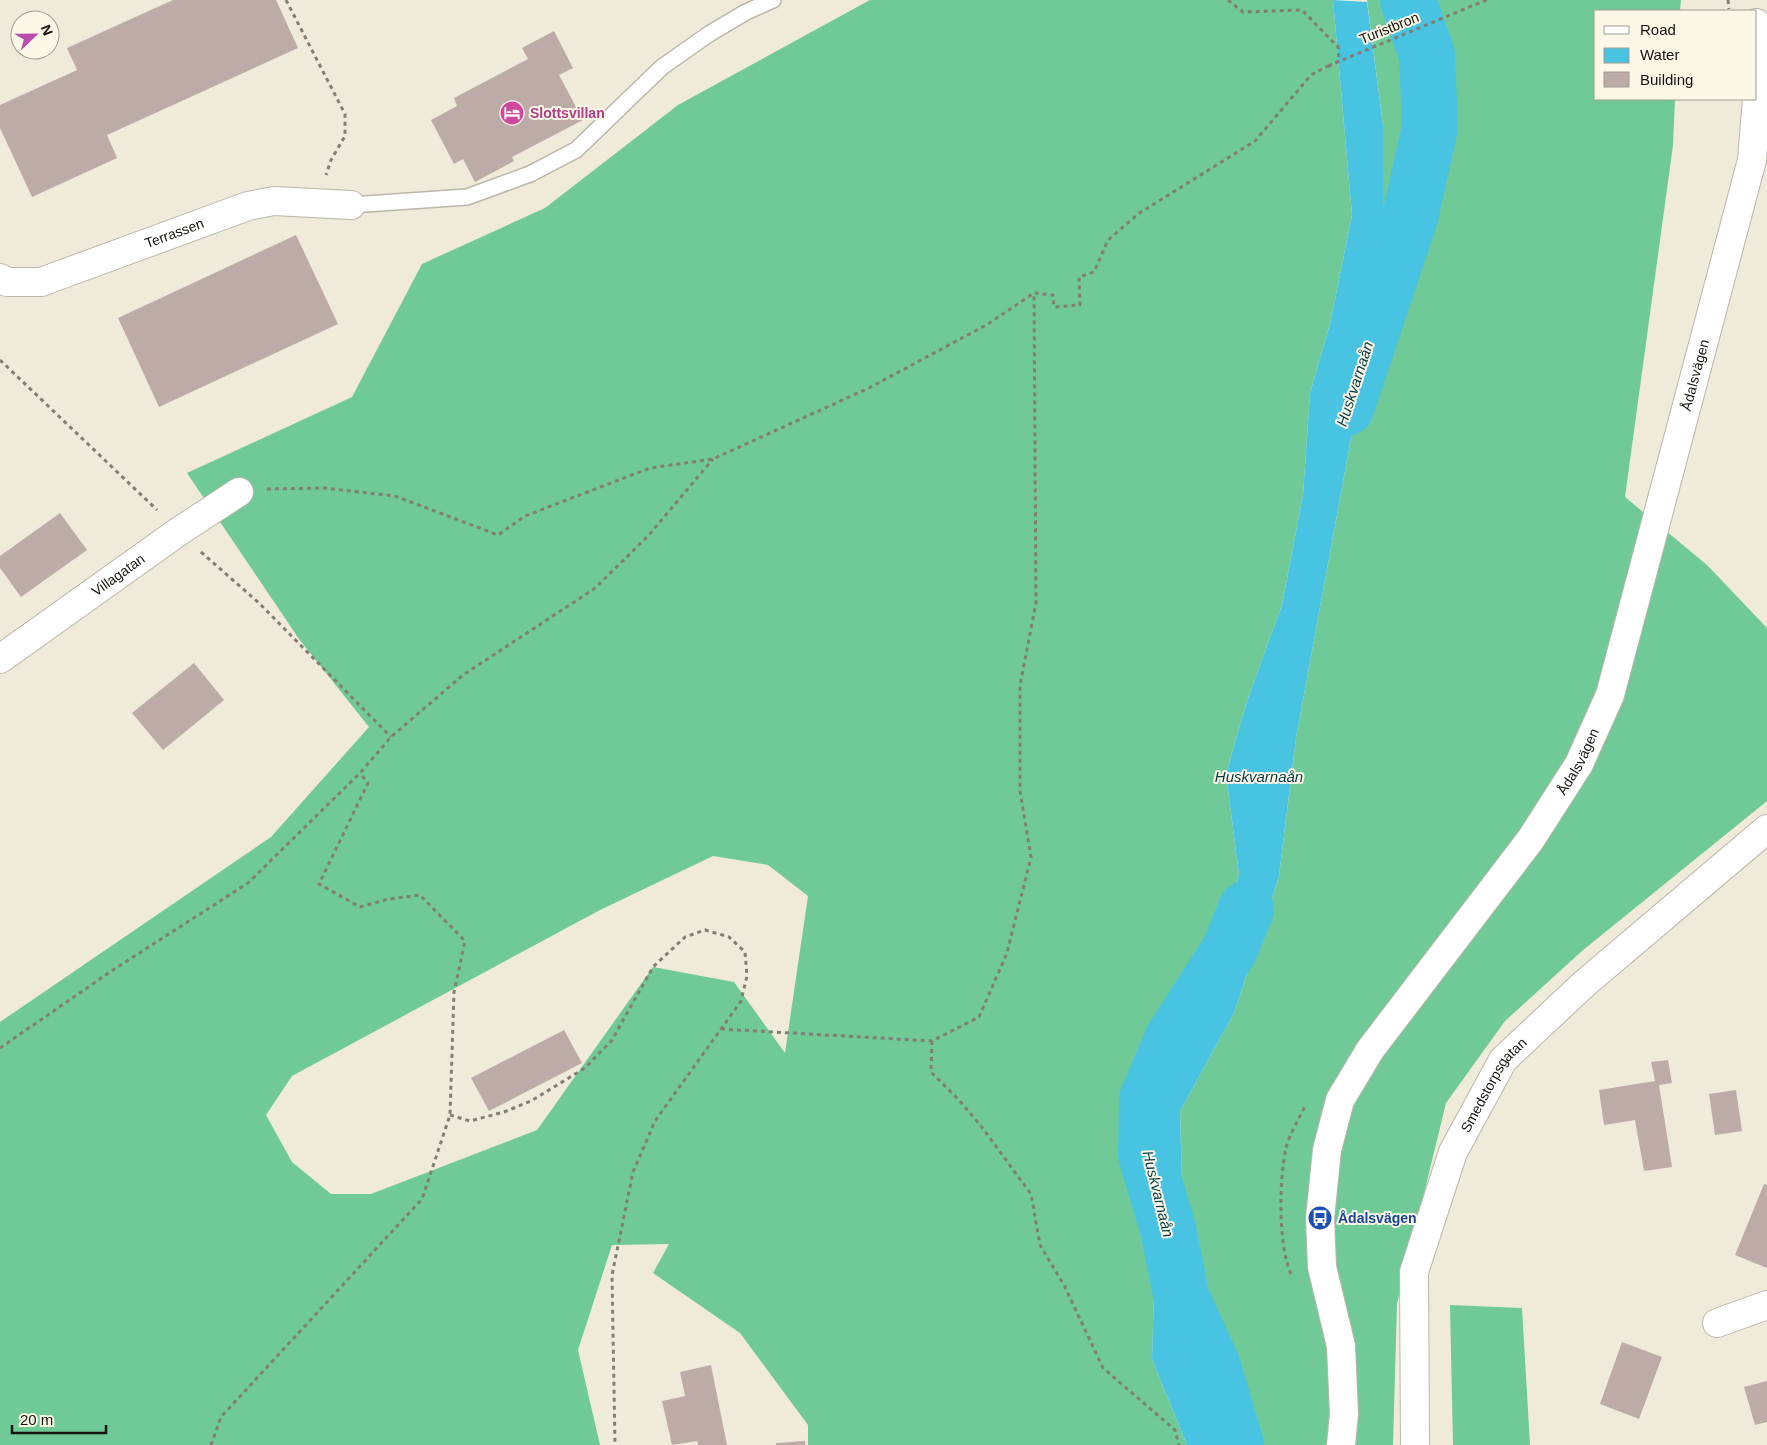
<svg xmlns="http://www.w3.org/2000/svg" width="1767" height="1445" viewBox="0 0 1767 1445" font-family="Arial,sans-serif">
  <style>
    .forest { fill: #6fca98; fill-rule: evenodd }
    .water { fill: #49c3e2 }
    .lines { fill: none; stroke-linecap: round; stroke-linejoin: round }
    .river { stroke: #49c3e2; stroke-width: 56 }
    .building { fill: #bdaba8 }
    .service-casing { stroke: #bbb6a7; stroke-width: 18 }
    .minor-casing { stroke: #bbb6a7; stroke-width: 30 }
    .tertiary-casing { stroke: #bbb6a7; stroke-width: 30 }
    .secondary-casing { stroke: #bbb6a7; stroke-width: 30 }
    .path { stroke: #827e73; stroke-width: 3; stroke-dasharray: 4 4; stroke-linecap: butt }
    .service { stroke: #fff; stroke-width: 15 }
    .minor { stroke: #fff; stroke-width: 28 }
    .tertiary { stroke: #fff; stroke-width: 28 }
    .secondary { stroke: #fff; stroke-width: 28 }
    .path-bridge { stroke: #827e73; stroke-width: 3; stroke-dasharray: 4 4; stroke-linecap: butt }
    .labels { text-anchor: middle; stroke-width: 4; stroke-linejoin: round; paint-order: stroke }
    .street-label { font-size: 14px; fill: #16140e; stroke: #fdf7e8 }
    .hotel-label { font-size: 14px; font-weight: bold; fill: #b23c85; stroke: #fdf7e8; text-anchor: start }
    .transit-label { font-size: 14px; font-weight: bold; fill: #164399; stroke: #fdf7e8; text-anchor: start }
    .water-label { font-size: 15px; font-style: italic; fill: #033c49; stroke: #fdf7e8 }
  </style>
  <rect width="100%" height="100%" fill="#f0eadb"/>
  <!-- forest -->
  <path class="forest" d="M870 0H1333L1352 215 1330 324 1310 393 1303 495 1282 605 1247 701 1226 774 1239 875 1204 1004 1164 1043 1136 1183 1154 1292 1152 1359 1187 1445H808V1425L740 1333 653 1273 669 1244 612 1245 578 1350 600 1445H0V1022L271 837 369 727 299 639 187 473 352 397 422 264 545 208 678 105ZM713 856 768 865 808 896 785 1053 734 982 653 967 537 1130 371 1194H331L292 1162 266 1115 292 1076 600 910Z
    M1367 0H1681L1680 11H1596V99H1675L1673 145 1625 497 1707 565 1767 628V801L1582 951 1505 1021 1446 1103 1397 1304 1393 1445H1251L1200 1341 1182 1181 1180 1111 1234 1013 1279 876 1296 738 1383 264V126Z
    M1450 1305 1522 1308 1530 1445H1453Z"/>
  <!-- water -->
  <path class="water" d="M1333 0 1367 2 1383 126V264L1296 738 1279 876 1234 1013 1180 1111 1182 1181 1200 1341 1251 1445H1187L1152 1359 1154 1292 1136 1183 1164 1042 1204 1004 1239 875 1226 774 1247 701 1282 605 1303 495 1310 393 1330 324 1352 215Z"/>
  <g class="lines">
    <!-- river -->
    <path class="river" d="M1346 408 1410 217 1430 127 1427 55 1408 0
      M1236 1445 1212 1364 1182 1299 1168 1229 1146 1155 1147 1099 1173 1038 1230 949 1246 909"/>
  </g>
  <!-- building -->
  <path class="building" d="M173 0H276L298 48 107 135 117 158 32 197 0 128V105L77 70 67 48Z
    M554 31 573 68 559 75 583 120 512 157 514 161 475 182 463 159 454 164 431 120 457 106 454 98 528 59 522 48Z
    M296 235 338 324 159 407 118 318Z
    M60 513 87 550 21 597 0 568V556Z
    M194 663 224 700 163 750 132 713Z
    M564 1030 582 1063 489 1111 471 1078Z
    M1668 1060 1672 1083 1659 1085 1672 1167 1644 1171 1635 1120 1604 1125 1599 1090 1655 1081 1651 1062Z
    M1736 1090 1742 1131 1715 1135 1709 1094Z
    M1764 1184 1767 1185V1268L1735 1255Z
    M1622 1342 1662 1357 1639 1419 1600 1404Z
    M711 1365 727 1445H698L697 1441 672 1445 662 1401 685 1396 680 1372Z
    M1767 1381V1422L1755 1425 1744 1387Z
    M805 1441V1445H776V1443Z"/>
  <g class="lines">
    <defs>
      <path id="service" d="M351 205 467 197 530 174 576 150 662 67 709 34 746 12 773 0"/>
      <g id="minor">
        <path id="s1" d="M0 278 7 282H41L248 206 274 201 351 205"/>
        <path id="s2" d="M0 659 178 532 239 492"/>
        <path d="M1717 1323 1767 1305"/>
      </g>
      <g id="tertiary">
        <path id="s3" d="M1415 1445 1414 1272 1453 1152 1503 1060 1584 984 1767 829"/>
      </g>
      <g id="secondary">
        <path id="s4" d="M1341 1445 1344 1414 1341 1346 1322 1267 1320 1218 1327 1150 1340 1100 1370 1050 1531 839 1579 764 1610 695 1752 160 1759 73 1756 23"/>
      </g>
    </defs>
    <!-- service casing -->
    <use href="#service" class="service-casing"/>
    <!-- minor casing -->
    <use href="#minor" class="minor-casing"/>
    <!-- tertiary casing -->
    <use href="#tertiary" class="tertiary-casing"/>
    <!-- secondary casing -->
    <use href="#secondary" class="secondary-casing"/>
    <!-- path -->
    <path class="path" d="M286 0 345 114V136L331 160 326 175
      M1228 0 1243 12 1302 10 1338 47 1339 61 1327 67
      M1486 0H1487
      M1728 0 1729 9
      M0 360 157 510
      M267 489 324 488 395 496 498 535 525 516 650 468 713 459 869 388 988 324 1034 293
      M201 552 259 603 391 737
      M721 1029 932 1041 979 1017 1007 953 1031 857 1020 791V685L1036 603 1034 293 1053 295 1054 307 1080 305 1079 277 1094 272 1108 240 1138 214 1255 141 1311 75 1328 66
      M932 1041 931 1072 958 1099 981 1126 1031 1194 1040 1245 1065 1287 1103 1368 1175 1430 1179 1445
      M0 1048 113 970 248 883 360 773 391 737 463 675 594 589 648 536 713 459
      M450 1115 470 1121 504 1112 531 1101 585 1068 612 1040 653 967 685 937 705 930 729 937 745 952 747 976 741 1001 655 1121 633 1172 612 1275 615 1445
      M1291 1274C1278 1245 1279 1180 1286 1148 1289 1135 1299 1119 1305 1106
      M211 1445 221 1417 422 1199 450 1115 454 992 465 941 420 895 388 899 360 907 319 884 368 783 360 773"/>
    <!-- service -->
    <use href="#service" class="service"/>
    <!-- minor -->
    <use href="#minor" class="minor"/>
    <!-- tertiary -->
    <use href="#tertiary" class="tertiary"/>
    <!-- secondary -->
    <use href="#secondary" class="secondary"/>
    <!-- path-bridge -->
    <path class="path-bridge" d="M1328 66 1486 0"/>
  </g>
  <!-- icons -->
  <defs>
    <symbol id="hotel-disc" viewBox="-11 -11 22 22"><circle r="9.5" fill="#d1479c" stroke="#fdf7e8"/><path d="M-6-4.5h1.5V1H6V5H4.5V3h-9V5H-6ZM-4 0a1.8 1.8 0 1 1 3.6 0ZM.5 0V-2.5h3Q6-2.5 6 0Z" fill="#fff"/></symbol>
    <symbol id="bus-disc" viewBox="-11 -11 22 22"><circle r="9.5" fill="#1a4fb4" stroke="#fdf7e8"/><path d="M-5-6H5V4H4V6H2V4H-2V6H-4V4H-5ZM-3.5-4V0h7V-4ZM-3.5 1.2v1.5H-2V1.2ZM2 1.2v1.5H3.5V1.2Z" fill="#fff"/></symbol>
  </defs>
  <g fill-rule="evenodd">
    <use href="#hotel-disc" x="498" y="99" width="28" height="28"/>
    <use href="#bus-disc" x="1306" y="1204" width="28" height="28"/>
  </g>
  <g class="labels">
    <!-- street labels -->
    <g class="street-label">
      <text transform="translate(1389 28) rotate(-22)" y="5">Turistbron</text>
      <text dy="5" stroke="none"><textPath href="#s1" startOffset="184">Terrassen</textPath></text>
      <text dy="5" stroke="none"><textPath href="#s4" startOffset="1169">Ådalsvägen</textPath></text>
      <text dy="5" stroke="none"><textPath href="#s2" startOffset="145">Villagatan</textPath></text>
      <text dy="5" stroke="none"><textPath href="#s4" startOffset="764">Ådalsvägen</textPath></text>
      <text dy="5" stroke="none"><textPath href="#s3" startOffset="378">Smedstorpsgatan</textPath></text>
    </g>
    <!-- hotel labels -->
    <g class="hotel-label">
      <text x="530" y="118">Slottsvillan</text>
    </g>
    <!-- transit labels -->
    <g class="transit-label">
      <text x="1338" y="1223">Ådalsvägen</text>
    </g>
    <!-- water labels -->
    <g class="water-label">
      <text transform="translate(1355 384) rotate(-72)" y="5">Huskvarnaån</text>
      <text x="1259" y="782">Huskvarnaån</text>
      <text transform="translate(1158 1194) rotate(76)" y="5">Huskvarnaån</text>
    </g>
  </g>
  <!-- legend -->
  <rect x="1594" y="10" width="162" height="90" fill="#fdf7e8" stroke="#a19c91"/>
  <rect x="1604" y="26" width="25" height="8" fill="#ffffff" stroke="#a19c91"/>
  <text x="1640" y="35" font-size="15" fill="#16140e">Road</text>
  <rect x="1604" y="48" width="25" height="15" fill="#49c3e2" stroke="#a19c91"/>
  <text x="1640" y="60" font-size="15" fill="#16140e">Water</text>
  <rect x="1604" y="72" width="25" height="15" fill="#bdaba8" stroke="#a19c91"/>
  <text x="1640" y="85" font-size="15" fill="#16140e">Building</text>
  <!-- north arrow -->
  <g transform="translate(35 35) rotate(68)"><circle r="24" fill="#fdf7e8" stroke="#a19c91"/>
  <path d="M0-4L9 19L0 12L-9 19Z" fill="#b84cac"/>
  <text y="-8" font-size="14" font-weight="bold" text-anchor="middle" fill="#16140e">N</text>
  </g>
  <!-- scale -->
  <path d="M12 1425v8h94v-8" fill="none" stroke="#16140e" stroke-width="2.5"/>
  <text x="20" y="1425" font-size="15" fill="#16140e" stroke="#fdf7e8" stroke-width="4" paint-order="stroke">20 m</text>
</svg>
